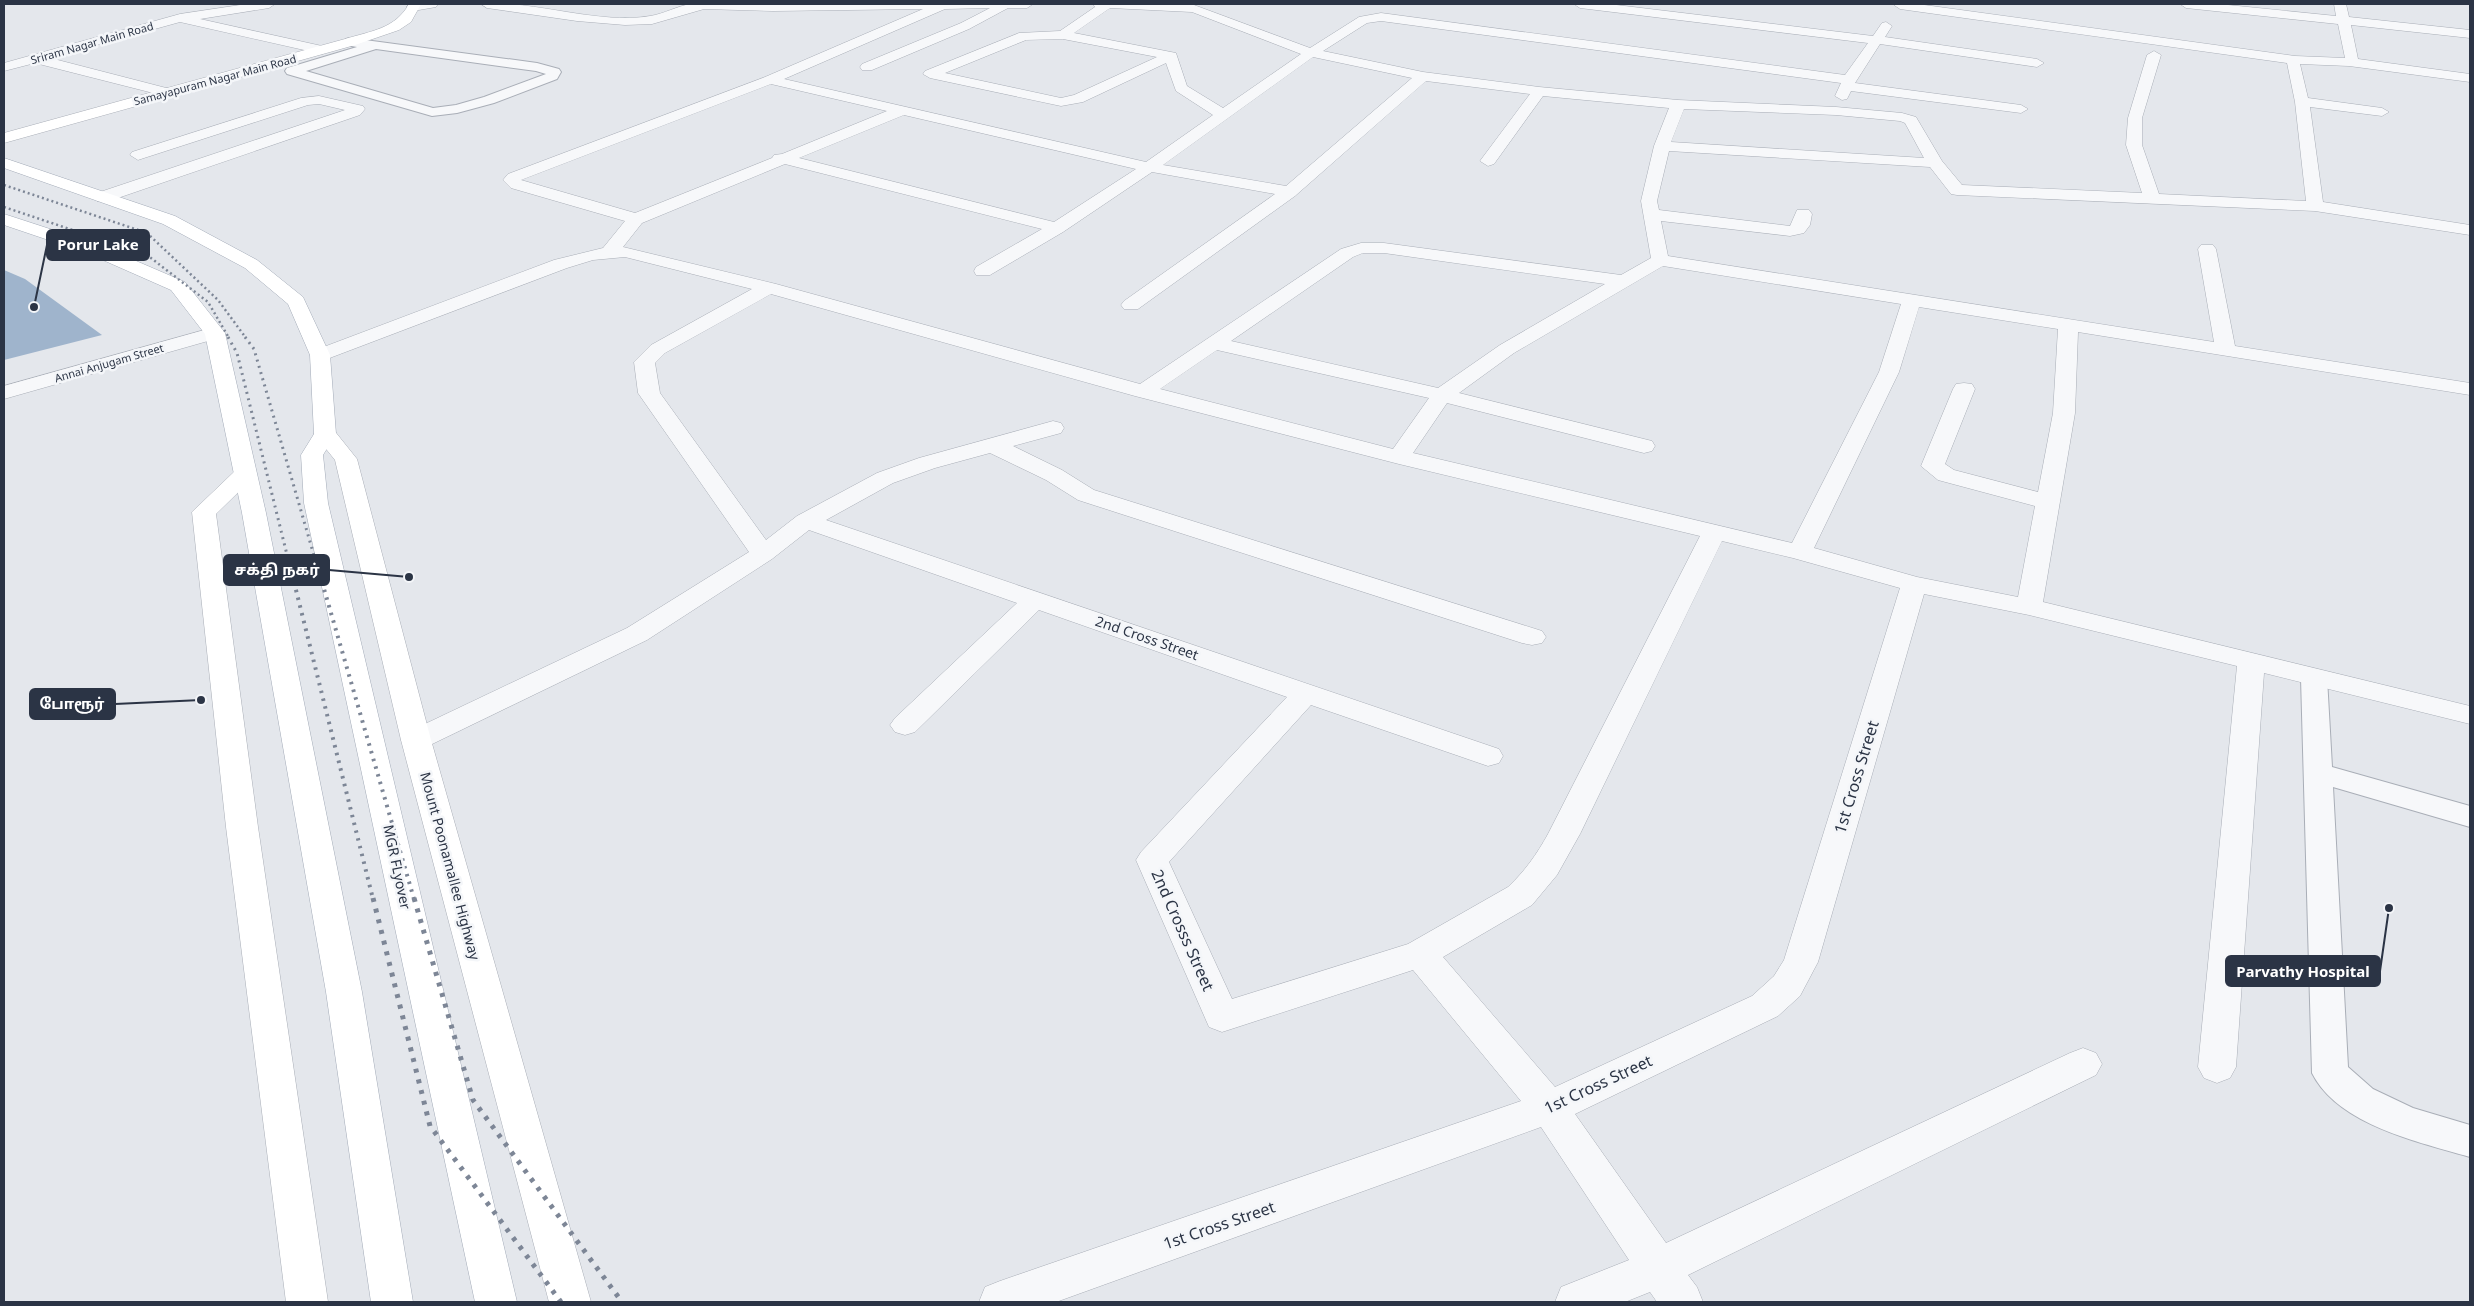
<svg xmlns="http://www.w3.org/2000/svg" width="2474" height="1306" viewBox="0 0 2474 1306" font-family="'Noto Sans','Noto Sans Tamil',sans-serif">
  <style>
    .water { fill: #9fb4cc }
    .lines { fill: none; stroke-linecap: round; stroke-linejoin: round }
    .lane-casing { stroke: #a9aeb7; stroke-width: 2 }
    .street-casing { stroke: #a9aeb7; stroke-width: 1 }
    .secondary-casing { stroke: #a9aeb7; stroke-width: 1 }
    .primary-casing { stroke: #a3abb8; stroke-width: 1 }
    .lane { fill: #f7f8fa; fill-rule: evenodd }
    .street { fill: #f7f8fa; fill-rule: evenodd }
    .secondary { fill: #fff; fill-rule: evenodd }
    .primary { fill: #fff; fill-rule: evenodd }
    .rail-far3 { stroke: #7d8696; stroke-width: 2.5; stroke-dasharray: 2 3; stroke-linecap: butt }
    .rail-far2 { stroke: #7d8696; stroke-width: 3; stroke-dasharray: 2 4.5; stroke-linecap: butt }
    .rail-far1 { stroke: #7d8696; stroke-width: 4; stroke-dasharray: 2.5 5.5; stroke-linecap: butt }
    .rail { stroke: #7d8696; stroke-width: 5; stroke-dasharray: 4 7; stroke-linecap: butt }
    .labels { text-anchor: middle; stroke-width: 5; stroke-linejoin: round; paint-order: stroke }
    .far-street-label { font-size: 11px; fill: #2b3445; stroke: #f4f6f9 }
    .street-label { font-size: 14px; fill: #2b3445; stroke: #f4f6f9 }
    .near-street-label { font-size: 16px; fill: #2b3445; stroke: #f4f6f9 }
    .leader { fill: none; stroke: #2b3445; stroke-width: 2 }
    .callout-dot { fill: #2b3445; stroke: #f4f6f9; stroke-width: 2 }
    .callout { fill: #2b3445; stroke: #2b3445; stroke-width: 2 }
    .callout-label { font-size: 15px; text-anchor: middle; font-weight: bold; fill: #fff }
  </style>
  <rect width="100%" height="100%" fill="#e4e7ec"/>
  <!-- water -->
  <path class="water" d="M4 270 25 279 102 335 4 360Z"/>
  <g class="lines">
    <defs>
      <path id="lane" d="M350 38 537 63 559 69 561 72 557 79 494 103 457 113 432 116 287 74 285 71 287 68 357 47 346 45 344 42 346 39ZM376 49 536 71 546 74 484 97 456 105 433 108 306 71Z
        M2314 670 2323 672 2327 678 2332 767 2470 806V827L2333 787 2348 1067 2373 1089 2413 1108 2470 1125V1157C2419 1142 2338 1125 2312 1073L2301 678 2305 672Z"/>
      <path id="street" d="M247 4H275L269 8 200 19 322 46 329 50 322 54 180 22 50 58 174 90 176 93 174 96 169 97 35 63 4 71V63L180 14Z
        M409 4H438L436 7 413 11 407 7Z
        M481 4C535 0 598 25 650 16 664 14 677 6 691 4H1033L1027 8H1008L969 29 872 70H862L860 67 862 64 961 23 990 8 945 9 784 79 1146 162 1213 115 1176 91 1166 63 1083 102 1061 106 930 78 923 74 925 71 1019 33 1060 31 1095 7 1093 4 1194 5 1310 48 1359 17 1381 13 1845 75 1868 43 1580 8 1574 4H1608L1873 36 1882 23 1886 22 1892 26 1885 37 2037 59 2044 63 2037 67 1880 44 1855 83 2021 105 2028 109 2021 113 1851 91 1847 99 1842 100 1835 96 1841 83 1381 21 1367 23 1323 51 1423 72 1539 87 1678 100 1836 107 1902 113 1916 117 1942 161 1962 185 2142 193 2126 145 2128 118 2147 55 2154 51 2161 55 2142 118V145L2159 194 2306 201 2295 102 2287 63 1900 9 1894 5 1917 4 2295 56 2345 58 2338 24 2186 8 2180 4H2218L2336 16 2334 4H2346L2349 17 2470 30V38L2351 25 2358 59 2470 74V82L2349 66 2300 64 2308 98 2382 108 2389 112 2382 116 2310 107 2323 202 2470 225V235L2315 211 1957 195 1951 194 1930 167 1669 151 1657 201 1659 210 1790 226 1797 210H1809L1812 214 1810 225 1804 233 1790 236 1661 221 1668 256 2214 342 2198 249 2201 245H2213L2216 249 2235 346 2470 383V395L2078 332 2075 413 2043 602 2470 706V724L2264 673 2236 1067 2230 1078 2217 1083 2204 1078 2198 1067 2237 666 2029 615 1924 594 1818 962 1800 996 1778 1016 1575 1114 1666 1243 2070 1053 2083 1048 2096 1053 2102 1064 2096 1075 1688 1275 1697 1287 1703 1302H1657L1650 1292 1625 1302H1555L1561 1287 1629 1260 1541 1127 1056 1302H979L985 1287 1000 1281 1521 1101 1413 970 1222 1032 1209 1027 1136 860 1141 852 1287 697 1039 610 915 732 905 735 895 732 890 725 895 718 1017 603 809 530 772 559 647 640 426 747 416 750 406 747 401 740 406 733 627 628 749 552 638 393 634 362 651 345 752 289 625 257 593 260 567 268 327 359 320 361 313 359 310 355 313 351 554 260 603 248 625 221 511 188 503 180 508 174 765 77 923 9 773 11 704 9 652 24 625 25 577 21 487 8ZM1110 8 1192 12 1301 54 1223 108 1187 86 1176 53 1074 33ZM1063 39 1157 57 1074 95 1061 98 945 73 1026 40ZM1313 57 1412 78 1286 186 1163 165ZM1426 81 1530 94 1480 161 1488 166 1494 164 1543 96 1669 108 1654 146 1641 201 1651 258 1621 275 1384 243H1361L1341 249 1140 384 776 284 623 247 642 223 785 164 1042 229 976 267 974 271 976 275H990L1063 232 1152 172 1275 194 1124 301 1121 305 1124 309H1138L1295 196ZM771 84 887 111 782 154 774 155 772 158 635 213 521 180ZM1684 109 1836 115 1900 121 1905 123 1924 158 1671 142ZM904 115 1136 169 1054 222 799 158ZM1363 253H1384L1605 284 1500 345 1438 388 1231 341 1353 257ZM1663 266 1901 304 1879 372 1792 543 1413 453 1447 403 1644 453 1652 451 1655 446 1652 441 1459 393 1514 353ZM771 294 1135 396 1399 464 1700 536 1548 834C1537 854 1525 871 1508 887L1408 944 1232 999 1169 862 1311 705 1488 766 1499 763 1503 756 1499 749 826 520 893 483 935 468 990 453 1046 480 1078 500 1522 643 1532 645 1542 643 1546 637 1542 631 1094 490 1062 470 1013 446 1061 433 1064 428 1061 423 1053 421 919 458 877 473 797 516 766 540 660 393 655 363 665 353ZM1919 307 2058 329 2053 413 2038 492 1954 470 1945 464 1975 389 1972 384 1964 383 1956 384 1953 389 1921 466 1938 480 2035 506 2018 597 1917 577 1814 548 1899 372ZM1217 350 1429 398 1393 449 1160 389ZM1722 541 1793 558 1900 588 1784 960 1774 976 1752 996 1555 1087 1443 957 1532 905 1557 875 1580 834Z
        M319 96 363 106 365 109 360 115 109 201H97L95 197 97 193 345 110 319 104 308 105 144 158 138 160 130 155 132 152 301 98Z
        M215 327 222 329 225 333 222 337 4 399V386Z"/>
      <path id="secondary" d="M409 4H421L411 22 399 30 355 45 4 143V133L345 39C371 31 395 29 409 4Z
        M325 427 333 429 357 459 431 740 591 1302H549L401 740 335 460 314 434 317 429Z
        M244 468 252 470 256 475 216 514 258 827 328 1302H286L226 827 192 512 236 470Z"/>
      <path id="primary" d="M4 158 175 216 257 260 303 297 330 355 336 434 323 455 328 503 517 1302H475L304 503 301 455 314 434 310 355 288 304 245 268 163 224 4 168Z
        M4 214 99 245 185 282 225 333 266 513 362 992 413 1302H371L326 992 242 513 205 334 171 290 87 253 4 225Z"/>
    </defs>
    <!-- lane casing -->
    <use href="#lane" class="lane-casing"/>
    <!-- street casing -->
    <use href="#street" class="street-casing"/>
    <!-- secondary casing -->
    <use href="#secondary" class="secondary-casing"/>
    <!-- primary casing -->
    <use href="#primary" class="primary-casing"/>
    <!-- lane -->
    <use href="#lane" class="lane"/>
    <!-- street -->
    <use href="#street" class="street"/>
    <!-- secondary -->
    <use href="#secondary" class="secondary"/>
    <!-- primary -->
    <use href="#primary" class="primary"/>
    <!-- rail-far3 -->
    <path class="rail-far3" d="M4 185 147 233 218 300 246 338
      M4 207 147 255 208 302 229 338"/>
    <!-- rail-far2 -->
    <path class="rail-far2" d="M228 337 237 353 294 583
      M245 337 254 349 322 583"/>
    <!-- rail-far1 -->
    <path class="rail-far1" d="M294 582 373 899
      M322 582 414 899"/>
    <!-- rail -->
    <path class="rail" d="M373 898 430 1126 561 1302
      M414 898 473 1100 622 1302"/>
  </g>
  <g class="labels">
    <!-- far-street labels -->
    <g class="far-street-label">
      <text transform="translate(92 43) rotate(-16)" y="4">Sriram Nagar Main Road</text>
      <text transform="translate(215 80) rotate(-15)" y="4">Samayapuram Nagar Main Road</text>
      <text transform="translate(109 363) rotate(-16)" y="4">Annai Anjugam Street</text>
    </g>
    <!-- street labels -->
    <g class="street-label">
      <text transform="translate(1147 638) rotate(19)" y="5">2nd Cross Street</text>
      <text transform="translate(450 866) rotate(75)" y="5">Mount Poonamallee Highway</text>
      <text transform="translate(397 867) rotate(78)" y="5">MGR FLyover</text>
    </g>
    <!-- near-street labels -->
    <g class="near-street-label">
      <text transform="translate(1856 777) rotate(-73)" y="6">1st Cross Street</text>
      <text transform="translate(1183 930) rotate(66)" y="6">2nd Crosss Street</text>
      <text transform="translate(1598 1084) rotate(-25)" y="6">1st Cross Street</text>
      <text transform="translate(1219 1225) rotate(-19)" y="6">1st Cross Street</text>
    </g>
  </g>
  <!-- callouts -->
  <path class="leader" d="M34 307L47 245M409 577L329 570M201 700L115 704M2389 908L2380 971"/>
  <g class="callout-dot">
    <circle cx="34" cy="307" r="5"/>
    <circle cx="409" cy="577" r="5"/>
    <circle cx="201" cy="700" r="5"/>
    <circle cx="2389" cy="908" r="5"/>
  </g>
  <g class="callout">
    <rect x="47" y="230" width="102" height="30" rx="5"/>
    <rect x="224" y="555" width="105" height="30" rx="5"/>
    <rect x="30" y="689" width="85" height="30" rx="5"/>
    <rect x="2226" y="956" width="154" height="30" rx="5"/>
  </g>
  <g class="callout-label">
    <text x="98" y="250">Porur Lake</text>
    <text x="277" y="575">சக்தி நகர்</text>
    <text x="72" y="709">போரூர்</text>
    <text x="2303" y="977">Parvathy Hospital</text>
  </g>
  <!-- border -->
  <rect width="2474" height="1306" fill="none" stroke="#2b3445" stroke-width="10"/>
</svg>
